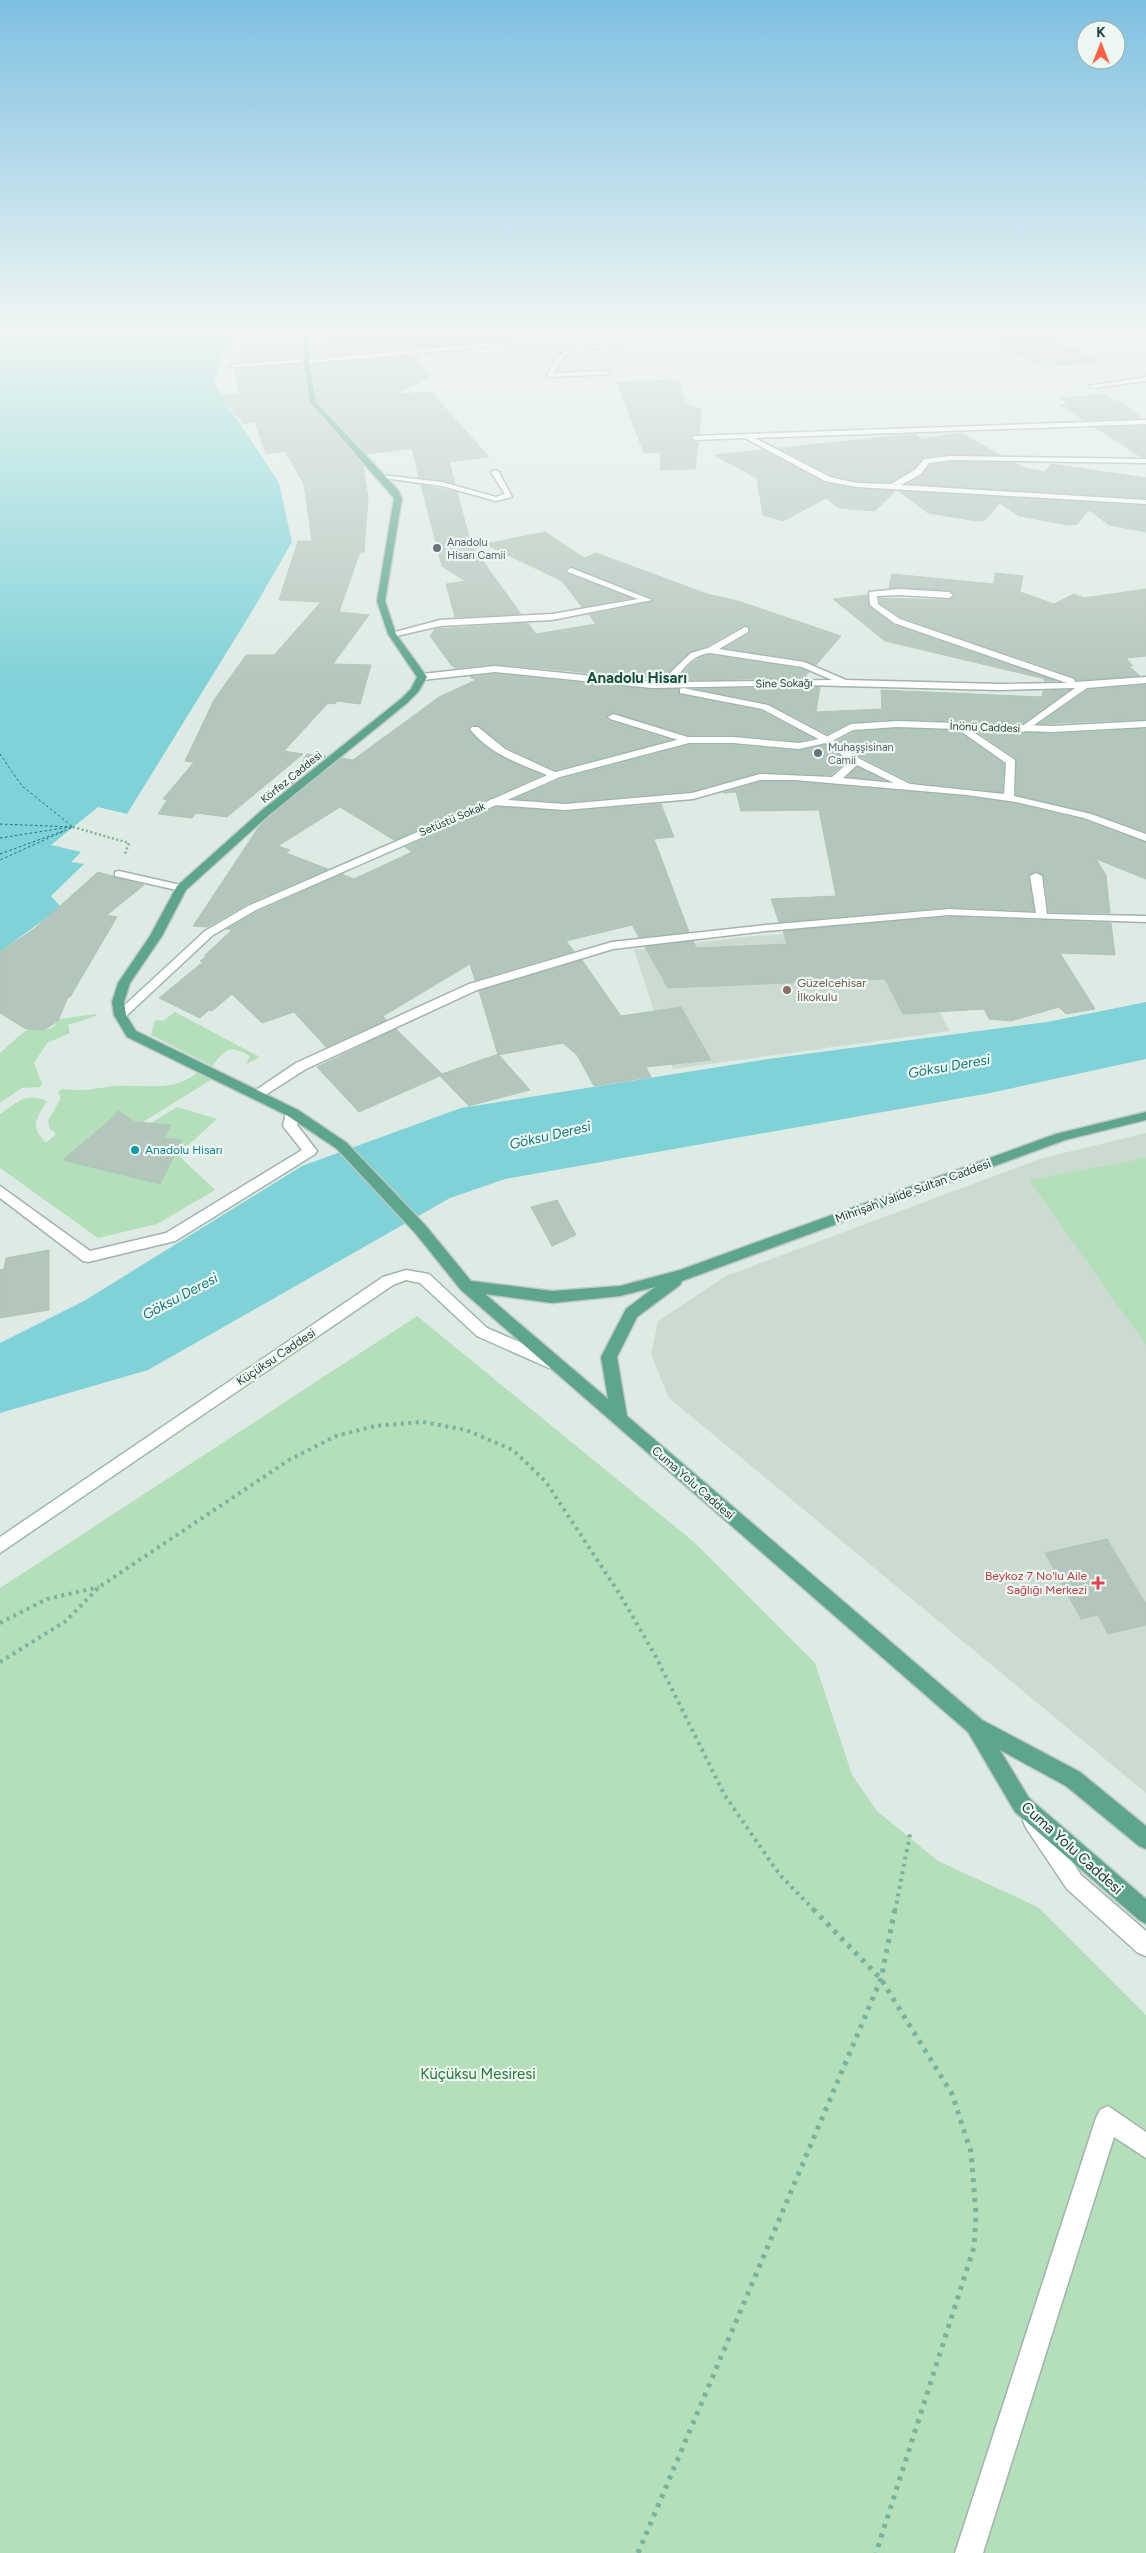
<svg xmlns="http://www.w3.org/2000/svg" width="1146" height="2553" viewBox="0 0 1146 2553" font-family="Figtree,sans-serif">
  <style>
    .built { fill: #ccdbd2 }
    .green { fill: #b4dfbb }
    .water { fill: #7fd2d7 }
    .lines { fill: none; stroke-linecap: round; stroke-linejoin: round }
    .ferry { stroke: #12777d; stroke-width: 1; stroke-dasharray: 2.5 2.5; stroke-linecap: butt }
    .building { fill: #b3c6bc; stroke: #b0c5ba }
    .lane-casing { stroke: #a1b3ab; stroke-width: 3 }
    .street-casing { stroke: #a1b3ab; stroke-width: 3 }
    .secondary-casing { stroke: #9cb8ab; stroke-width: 3 }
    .primary-casing { stroke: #c0c8c5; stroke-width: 3 }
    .path-far2 { stroke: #7bb29b; stroke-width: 2.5; stroke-dasharray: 2 2.5; stroke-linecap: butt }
    .path-far1 { stroke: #7bb29b; stroke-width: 4; stroke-dasharray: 3 4.5; stroke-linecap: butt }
    .path { stroke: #7bb29b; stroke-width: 5; stroke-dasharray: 4 6; stroke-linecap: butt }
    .lane { fill: #fff; fill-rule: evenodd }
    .street { fill: #fff; fill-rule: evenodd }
    .secondary { fill: #fff; fill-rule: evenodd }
    .primary { fill: #5da58b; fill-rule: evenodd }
    .worship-dot { fill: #6b7280; stroke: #eef8f2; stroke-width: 2 }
    .education-dot { fill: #8d6e63; stroke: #eef8f2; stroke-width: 2 }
    .culture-dot { fill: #0f9aa8; stroke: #eef8f2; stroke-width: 2 }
    .health-dot { fill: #e0444e; stroke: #eef8f2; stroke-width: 2 }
    .labels { text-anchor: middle; stroke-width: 4.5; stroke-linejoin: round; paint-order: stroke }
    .far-worship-label { font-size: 11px; fill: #5b616d; stroke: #eef8f2; text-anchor: start }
    .far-street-label { font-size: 11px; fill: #1e3c31; stroke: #eef8f2 }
    .education-label { font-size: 12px; fill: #785e54; stroke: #eef8f2; text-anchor: start }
    .culture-label { font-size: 12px; fill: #0d838f; stroke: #eef8f2; text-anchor: start }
    .street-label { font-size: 12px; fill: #1e3c31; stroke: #eef8f2 }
    .health-label { font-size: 12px; fill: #be3a42; stroke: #eef8f2; text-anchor: end }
    .water-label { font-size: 14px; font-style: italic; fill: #12777d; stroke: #eef8f2 }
    .far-district-label { font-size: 15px; font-weight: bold; fill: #18503c; stroke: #eef8f2 }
    .near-street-label { font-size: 15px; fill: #1e3c31; stroke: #eef8f2 }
    .near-park-label { font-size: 15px; fill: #24773b; stroke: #eef8f2 }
  </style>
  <rect width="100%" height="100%" fill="#deebe4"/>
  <!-- built -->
  <path class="built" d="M892 928 950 1031 673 1069 634 950 752 936Z
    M1146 1133V1793L669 1398 651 1355 658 1321 726 1276 1043 1158Z"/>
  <!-- green -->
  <path class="green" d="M327 329H671L640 333 324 353Z
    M175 1012 260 1057 246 1064 250 1056C230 1044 226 1048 212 1066L151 1035 155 1020 163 1021Z
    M96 1014V1016L68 1025 70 1033 47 1043 34 1063 42 1084 40 1087 22 1088 0 1103V1053C6 1048 22 1032 28 1030 40 1027 51 1035 59 1019Z
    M198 1072 214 1078 143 1122 151 1123 177 1107 217 1119 185 1148 179 1147 176 1153 215 1190 157 1224 98 1238 0 1168V1114C18 1102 24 1092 47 1101 35 1121 30 1125 46 1143L56 1134 50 1129 48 1121 61 1098 58 1092 62 1089C84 1092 95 1088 116 1086 145 1084 174 1093 198 1072Z
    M1146 1158V1345L1029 1180Z
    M417 1316 694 1542 815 1663 852 1775 877 1811 938 1861 1038 1907 1146 2015V2553H0V1588Z"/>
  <!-- water -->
  <path class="water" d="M0 329H231L214 384 279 483 292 542 254 608 127 814 98 807 51 845 81 852 71 862 84 864 51 896 61 907 0 952Z
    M1146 1002V1059L990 1093 505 1179 450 1198 148 1370 0 1413V1343L84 1301 302 1166 461 1108 768 1059 1047 1022Z"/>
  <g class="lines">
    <!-- ferry -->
    <path class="ferry" d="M0 754 22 786 73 827
      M0 824 73 827 0 860
      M0 838 70 827
      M0 854 63 831"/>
  </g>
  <!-- building -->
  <path class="building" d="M364 329H404L414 348 311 358V345L366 343Z
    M1049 336 1099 363 1039 367 999 341Z
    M245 342H274L280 343V346L302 345 301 357 238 362Z
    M418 355 429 378 394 394 431 392 489 457 449 462 455 484 419 478 412 448 367 454 318 401 311 364Z
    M302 364 309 403 363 465 368 498 364 552H360L339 612 369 615 333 664 371 665 360 704 337 701 335 704 328 703 284 751 303 754 227 817 196 813 192 818 158 814 167 800 163 799 194 762 185 761 214 700 246 655H274L321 602 279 600 298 541H312L304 484 285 451 266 454 255 422 243 424 222 395 239 394 235 369Z
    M678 380 685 403 701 409 699 434 690 437 694 442H698L695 469 661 470 660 452 644 453 617 382Z
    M1103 395 1124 404 1141 418 1084 420 1060 405 1069 404 1060 398Z
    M1146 426V457H1141L1096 428Z
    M961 433 1000 455 951 454 924 457 914 469 891 482 857 481 831 475 779 448 915 434 922 439Z
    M763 450 825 483 857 489 895 491 875 511 839 508 826 498 783 521 763 515 757 478 714 455Z
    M951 462 1014 463 1024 468 1045 472 1051 464 1146 478V498L908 484 922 476 930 465Z
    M421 485 457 492 469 537 463 534 521 614 455 617 446 584 465 581 442 566Z
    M899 491 1146 506V532L1109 525 1089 510 1077 524 1068 525 1019 516 1000 503 985 520 976 521 928 513Z
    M545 532 584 558 596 553 707 594 738 601 841 636 816 665 804 660 725 648 749 634 750 627 744 625 707 646 690 652 669 672 668 680 495 664 456 668 452 666 430 636 435 629 528 623 536 634 596 624 589 615 654 601 653 598 570 566 565 569 567 574 631 598 582 607 562 581 485 544Z
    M995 573 1023 576 1020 592 1054 604 1074 594 1084 598 1146 589V656L1126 658 1133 666H1129L1140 676 1076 680 1075 677 901 617 880 603 879 598 949 600 955 595 949 590 889 588 892 574 994 584Z
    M867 595 869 606 893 625 1056 681H1044L1045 679 885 641 833 599Z
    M710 655 801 669 809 672 804 678 682 680V674L691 664 701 657Z
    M495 674 652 690 678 689 680 695 761 711 813 738 799 741 733 735H688L612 712 606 717 609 721 671 740 555 770 506 747 479 726 472 725 469 730 486 747 507 760 542 775 394 840 340 807 278 846 290 850 286 853 328 869 247 904 207 927 193 926 258 828 270 816 342 758 353 760 439 697 476 680 470 677Z
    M1146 685V719L1039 724 1088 690Z
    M820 687 816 712 882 709 881 690 1042 697 1043 691 1069 690 1023 723 897 719 851 722 827 734 768 703 697 689Z
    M897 729 957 731 1004 764 1002 792 911 782 861 757 837 741 854 732Z
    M1146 729V832L1091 812 1016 795V758L976 731 1053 734Z
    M689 745H733L799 751 825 745 847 761 831 775 760 772 692 791 565 802 515 799 561 779Z
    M307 754 326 756 282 792Z
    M857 767 884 780 847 777Z
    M760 782H795L967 797 1016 804 1083 820 1146 843V879L1096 859 1106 875 1110 913 1049 912 1044 876 1035 871 1028 876 1034 911 949 907 779 922 771 899 836 896 819 810 741 811 736 792 723 793Z
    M661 804 674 837 654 839 689 932 639 937 632 925 566 941 574 951 475 980 470 964 383 1016 386 1020 326 1047 294 1012 262 1023 232 994 212 1011 209 1010 200 1018 159 998 203 962 200 961 207 956H204L232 930 227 929 257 912 342 874 354 879 412 852 405 847 496 807 565 812Z
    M98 872 144 885 107 915 117 917 70 997H68L58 1021 44 1030 26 1029 0 1013V952L34 929Z
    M949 917 1111 923 1115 955 1060 953 1095 1009 1066 1014 1059 1007 1011 1021 989 1019 984 1009 903 1014 885 979 668 988 645 947 693 941 696 948 787 944 783 931Z
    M582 960 621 1016 681 1007 711 1060 646 1067 651 1077 594 1086 577 1055 563 1043 498 1055 479 991Z
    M396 1029 442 1074 498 1054 530 1090 469 1106 440 1076 359 1112 317 1067Z
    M118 1111 135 1122 171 1125 164 1138 182 1140 160 1184 63 1160 109 1121Z
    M557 1200 576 1235 552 1246 531 1207Z
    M49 1250V1310L0 1318V1270L4 1269 6 1258Z
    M1107 1539 1146 1604V1625L1108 1634 1098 1615 1081 1619 1045 1553Z"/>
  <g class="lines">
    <defs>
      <path id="lane" d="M1033 1811 1040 1814 1081 1875 1146 1931V1956L1138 1953 1067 1889 1026 1828 1023 1821 1026 1814Z
        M1108 2106 1146 2132V2158L1114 2137 983 2553H955L1096 2118 1100 2110Z"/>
      <path id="street" d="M645 335 647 338 568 354 561 360 554 373 609 371 611 374 550 377 547 375 556 358 564 352Z
        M306 359 308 362 232 367 229 365Z
        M1146 377V381L1091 388 1088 386Z
        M1146 420V424L755 438 830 477 857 483 891 484 915 470 924 459 951 456 1146 459V463L951 460 929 463 921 474 901 485 1146 500V504L857 487 825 481 745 438 695 440 692 438 695 436Z
        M495 470 499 472 512 497 496 501 442 486 377 477 381 475 442 482 496 497 505 494 491 472Z
        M571 568 652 600 552 620 440 626 392 637 388 634 440 620 552 614 638 599 568 572 567 570Z
        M899 589 949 592 953 595 949 598 899 595 877 596 878 604 900 619 1074 679 1075 682 1146 677V683L1087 688 1024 732 1021 731V727L1075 688 999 690 805 685 652 688 495 672 422 680 417 677 422 674 495 666 652 682H670V673L691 653 708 648 745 627 748 628V632L719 649 804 662 846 680 999 684 1067 683 894 623 870 605 869 592ZM710 653 802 667 832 680 680 682V673C688 663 696 654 710 653Z
        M683 688 768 705 830 738 860 759 910 784 1004 794 1006 763 952 725 960 723 1015 760 1014 796 1091 814 1146 834V841L1084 818 1016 802 967 795 795 780H760L693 799 565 810 492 805 487 802 492 799 565 804 692 793 760 774 832 777 850 761 824 742 762 709 680 693V689ZM857 765 894 783 843 778Z
        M613 714 691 738 693 740 685 742 610 719 608 717Z
        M472 727H478L505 749 561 775 552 777C523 765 490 755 470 729Z
        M119 871 185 886 187 888 181 891 115 876V872Z
        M1036 873 1042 876 1047 914 1146 916V922L949 915 766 931 613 949 477 990 306 1069 262 1097H252L250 1094 296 1063 469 984 612 942 766 925 949 909 1036 913 1030 876Z
        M293 1109 300 1113 297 1125 317 1151 315 1154 175 1241 88 1262 83 1261 0 1198V1186L90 1251 166 1233 302 1150 283 1126 286 1113Z"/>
      <path id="secondary" d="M695 329H715L645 339 486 347 306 363 303 361 486 343 645 335Z
        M834 329H983L910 334Z
        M897 721 1053 726 1146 721V727L1053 732 897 727 853 730 830 742 799 749 733 743H689L560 777 256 910 213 935 124 1018H116L114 1015 205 931 248 906 552 773 688 737H733L799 743 824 738 851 724Z
        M406 1270 429 1274 487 1328 561 1360 563 1364 561 1368H549L477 1336 420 1283 406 1280 393 1285 0 1553V1537L383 1277Z"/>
      <path id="primary" d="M304 329H310L309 361 316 402 398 490 402 498 385 601 396 634 427 677 418 692 407 703 269 815 186 890 162 936 130 983 124 1002 126 1015 136 1031 298 1110 347 1143 426 1226 471 1281 552 1291 620 1286 680 1270 1056 1134 1146 1112V1120L1065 1140 682 1281 680 1285 637 1317 617 1357 627 1416 982 1720 1080 1772 1146 1826V1849L1139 1846 1066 1786 1000 1750 1029 1798 1146 1899V1924L1139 1920 1015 1812 968 1732 461 1290 416 1234 337 1149 288 1116 127 1037 114 1015 112 1002 118 983 150 936 177 886 261 811 401 699 411 689 417 677 388 634 377 601 394 498 310 402 303 361ZM655 1287 626 1309 601 1357 608 1399 485 1294 552 1303 620 1296Z"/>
    </defs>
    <!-- lane casing -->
    <use href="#lane" class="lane-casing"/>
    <!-- street casing -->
    <use href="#street" class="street-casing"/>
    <!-- secondary casing -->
    <use href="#secondary" class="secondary-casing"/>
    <!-- primary casing -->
    <use href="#primary" class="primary-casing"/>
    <!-- path-far2 -->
    <path class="path-far2" d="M73 827 129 843 125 854"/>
    <!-- path-far1 -->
    <path class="path-far1" d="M0 1623 47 1599 99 1587
      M0 1662 66 1621 99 1587 289 1460 336 1436 375 1426 423 1422 466 1430 513 1450 546 1482 619 1593 656 1657 724 1794 779 1874 815 1911
      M895 1911 910 1834"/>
    <!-- path -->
    <path class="path" d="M813 1909 881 1979 952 2094 971 2152 976 2214 974 2247 876 2553
      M638 2553 881 1979 895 1909"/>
    <!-- lane -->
    <use href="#lane" class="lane"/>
    <!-- street -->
    <use href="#street" class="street"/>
    <!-- secondary -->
    <use href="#secondary" class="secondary"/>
    <!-- primary -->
    <use href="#primary" class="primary"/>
  </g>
  <!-- sky -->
  <linearGradient id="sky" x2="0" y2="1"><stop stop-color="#7ec0e1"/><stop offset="0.48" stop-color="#f0f6f3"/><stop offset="1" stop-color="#f0f6f3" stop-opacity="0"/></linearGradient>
  <rect width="1146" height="687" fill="url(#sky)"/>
  <!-- markers -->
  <g class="worship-dot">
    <circle cx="437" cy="548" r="5"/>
    <circle cx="818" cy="753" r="5"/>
  </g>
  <circle class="education-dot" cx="787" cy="990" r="5"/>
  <circle class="culture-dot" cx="135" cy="1150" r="5"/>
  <path class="health-dot" d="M1095.5 1575.5h5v5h5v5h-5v5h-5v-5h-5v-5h5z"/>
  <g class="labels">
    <!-- far-worship labels -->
    <g class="far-worship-label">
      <text x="447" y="546">Anadolu<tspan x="447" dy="13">Hisarı Camii</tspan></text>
      <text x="828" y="751">Muhaşşisinan<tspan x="828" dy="13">Camii</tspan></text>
    </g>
    <!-- far-street labels -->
    <g class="far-street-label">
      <text transform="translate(784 683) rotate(-1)" y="4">Sine Sokağı</text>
      <text transform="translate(985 727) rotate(2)" y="4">İnönü Caddesi</text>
      <text transform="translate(291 777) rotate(-39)" y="4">Körfez Caddesi</text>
      <text transform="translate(452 819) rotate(-23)" y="4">Setüstü Sokak</text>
    </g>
    <!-- education labels -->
    <g class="education-label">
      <text x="797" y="987">Güzelcehisar<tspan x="797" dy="14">İlkokulu</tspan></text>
    </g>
    <!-- culture labels -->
    <g class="culture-label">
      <text x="145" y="1154">Anadolu Hisarı</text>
    </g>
    <!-- street labels -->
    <g class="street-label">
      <text transform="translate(913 1191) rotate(-20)" y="4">Mihrişah Valide Sultan Caddesi</text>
      <text transform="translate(276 1357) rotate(-34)" y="4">Küçüksu Caddesi</text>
      <text transform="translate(693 1483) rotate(41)" y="4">Cuma Yolu Caddesi</text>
    </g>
    <!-- health labels -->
    <g class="health-label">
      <text x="1087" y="1580">Beykoz 7 No'lu Aile<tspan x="1087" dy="14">Sağlığı Merkezi</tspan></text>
    </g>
    <!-- water labels -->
    <g class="water-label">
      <text transform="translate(949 1066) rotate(-10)" y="5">Göksu Deresi</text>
      <text transform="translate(550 1135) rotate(-13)" y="5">Göksu Deresi</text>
      <text transform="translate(180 1296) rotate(-28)" y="5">Göksu Deresi</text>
    </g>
    <!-- far-district labels -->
    <g class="far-district-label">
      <text x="637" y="683">Anadolu Hisarı</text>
    </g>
    <!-- near-street labels -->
    <g class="near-street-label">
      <text transform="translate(1072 1848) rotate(42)" y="5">Cuma Yolu Caddesi</text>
    </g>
    <!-- near-park labels -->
    <g class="near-park-label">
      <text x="478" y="2079">Küçüksu Mesiresi</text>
    </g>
  </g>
  <!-- north arrow -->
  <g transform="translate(1101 45)"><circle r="24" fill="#eef8f2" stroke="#9bada5"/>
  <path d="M0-4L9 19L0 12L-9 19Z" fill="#ff6148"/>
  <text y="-8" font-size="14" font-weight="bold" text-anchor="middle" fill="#1e3c31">K</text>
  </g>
</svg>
